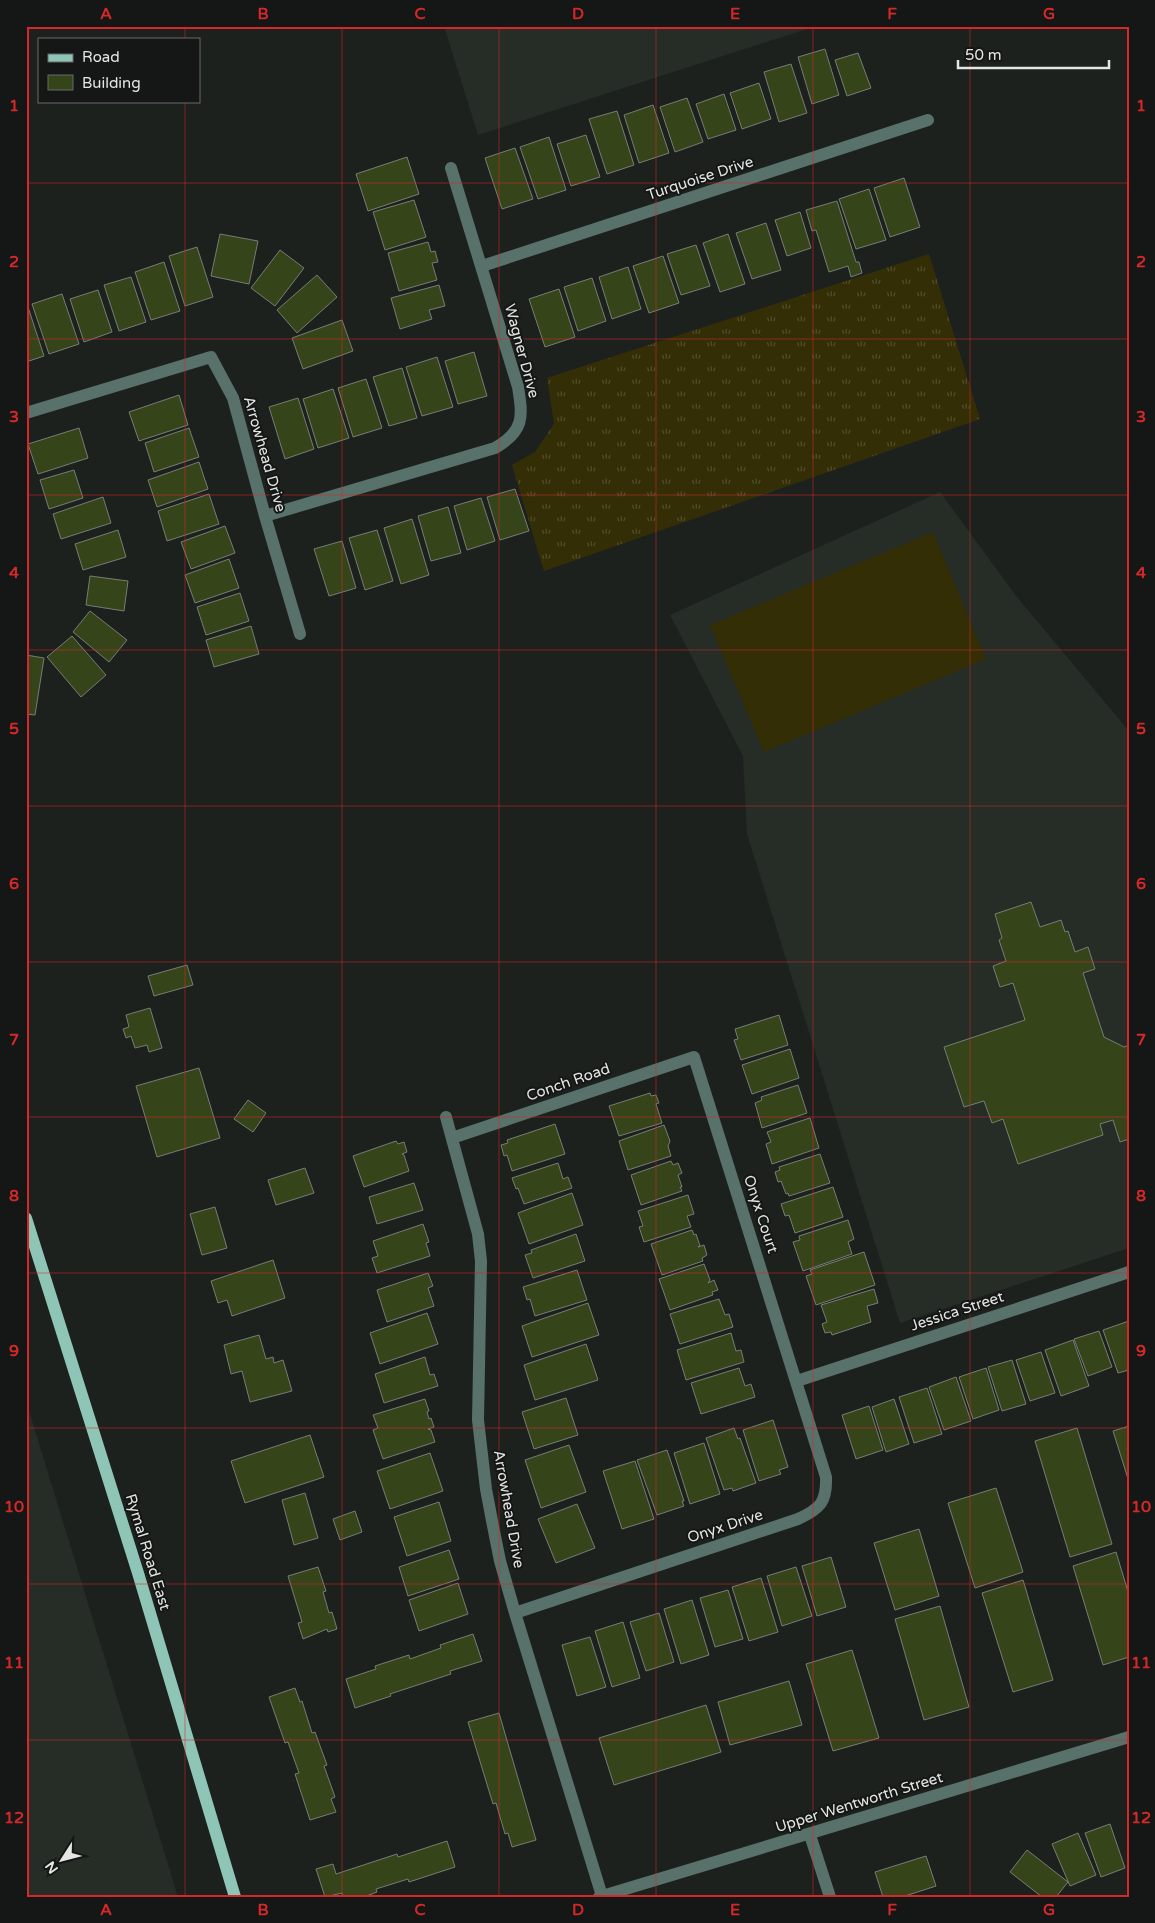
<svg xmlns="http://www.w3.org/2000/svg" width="1155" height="1923" viewBox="0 0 1155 1923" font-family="'Varela Round',sans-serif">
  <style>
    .built { fill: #252d26 }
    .grass { fill: url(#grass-tufts) }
    .garden { fill: #342e06 }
    .building { fill: #364519; stroke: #797b76 }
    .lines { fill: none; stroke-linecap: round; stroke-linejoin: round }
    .minor { stroke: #58716a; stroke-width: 12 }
    .major { stroke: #8ec5b6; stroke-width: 12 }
    .grid { fill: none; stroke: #d62828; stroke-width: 1; stroke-opacity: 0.55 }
    .labels { text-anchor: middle; stroke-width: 4; stroke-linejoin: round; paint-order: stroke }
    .street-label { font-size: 15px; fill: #e4e6e4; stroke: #141715 }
    .neatline { fill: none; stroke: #d62828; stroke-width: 2 }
    .grid-label { font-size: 16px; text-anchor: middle; font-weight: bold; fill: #d62828 }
  </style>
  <defs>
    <pattern id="grass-tufts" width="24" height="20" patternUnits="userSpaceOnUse" patternTransform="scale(1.25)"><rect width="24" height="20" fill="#342e06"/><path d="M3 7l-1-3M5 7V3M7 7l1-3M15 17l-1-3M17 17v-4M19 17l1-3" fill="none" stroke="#514c2a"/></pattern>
  </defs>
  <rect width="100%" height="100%" fill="#1d211e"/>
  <!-- built -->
  <path class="built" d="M444 26H816L478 135Z
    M940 492 1017 597 1129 731V1248L900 1323 747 834 743 756 670 615Z
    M26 1401 178 1897H26Z"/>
  <!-- grass -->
  <path class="grass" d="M929 254 980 419 544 571 512 465 535 452 554 424 547 378Z"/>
  <!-- garden -->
  <path class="garden" d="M933 532 986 659 764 752 710 625Z"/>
  <!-- building -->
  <path class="building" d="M825 49 839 95 812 104 798 57Z
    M858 53 871 88 847 96 835 60Z
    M791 64 807 113 779 122 764 72Z
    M759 83 771 119 742 129 730 93Z
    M724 94 736 130 708 139 696 104Z
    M687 98 703 142 675 152 660 107Z
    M653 105 669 153 639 163 624 115Z
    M617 111 634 165 607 174 589 119Z
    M586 135 600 177 571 186 557 144Z
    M549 137 566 190 538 199 520 147Z
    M515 148 533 199 502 209 485 158Z
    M407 157 419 194 368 211 356 174Z
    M904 178 920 227 890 237 874 188Z
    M869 189 886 240 856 249 839 199Z
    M414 200 426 237 385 250 373 212Z
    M837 201 856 262H859L862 273 851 277 848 266 829 272 816 230 812 231 806 210Z
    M800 212 811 248 787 256 775 220Z
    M766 223 781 270 752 279 736 233Z
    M220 234 258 241 249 284 211 276Z
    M728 234 745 284 720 292 703 243Z
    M428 242 431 252 435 251 438 262 432 263 437 280 399 291 388 253Z
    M696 245 710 286 681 295 667 254Z
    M197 247 213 297 185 306 169 256Z
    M280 250 304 268 275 306 251 288Z
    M663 256 679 303 649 313 633 266Z
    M164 262 180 311 151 320 135 272Z
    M628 267 641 309 612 319 599 277Z
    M317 275 337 297 297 333 277 310Z
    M131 277 146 322 119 331 104 285Z
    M592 278 606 321 578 331 564 287Z
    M439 285 445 306 429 310 432 319 400 329 391 298Z
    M559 289 575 337 545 347 529 299Z
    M98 290 112 332 84 342 70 299Z
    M62 294 79 344 49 354 32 304Z
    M27 304 44 356 26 362V305Z
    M342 320 353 351 303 369 292 338Z
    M474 352 487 396 458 404 445 361Z
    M437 357 453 407 422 416 406 367Z
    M402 368 417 418 389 426 373 377Z
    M366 379 382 428 353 437 338 388Z
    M333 389 349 438 318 448 303 399Z
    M179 395 188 425 139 441 129 412Z
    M298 398 314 449 285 459 269 407Z
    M79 428 88 458 38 474 28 444Z
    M189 428 199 457 154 472 145 443Z
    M199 462 208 489 157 507 148 480Z
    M74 470 83 498 49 509 40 480Z
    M515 489 529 531 500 540 487 497Z
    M209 494 219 524 167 541 158 511Z
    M103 497 111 523 61 539 53 514Z
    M481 498 495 541 467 550 454 506Z
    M448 507 461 553 431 561 418 516Z
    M412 519 429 575 401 584 384 528Z
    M225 526 235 553 191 569 181 542Z
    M118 530 126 557 83 570 75 544Z
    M377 530 393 581 365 590 349 538Z
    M342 541 356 588 329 596 314 549Z
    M229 559 239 588 195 603 185 575Z
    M90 576 128 581 124 611 86 605Z
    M240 593 249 621 206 635 197 607Z
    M90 611 127 640 109 662 73 632Z
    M251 626 259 654 214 667 206 640Z
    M72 636 106 675 81 697 47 657Z
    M26 655 44 658 35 715 26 714Z
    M1031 902 1040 927 1061 920 1065 932 1068 931 1075 952 1088 947 1095 969 1083 973 1104 1037 1124 1047 1129 1045V1139L1120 1142 1113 1120 1100 1124 1103 1135 1018 1164 1003 1119 992 1123 984 1101 964 1107 944 1047 1025 1020 1013 983 1000 987 993 966 1006 961 999 940 1002 938 995 914Z
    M187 965 193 985 154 996 148 976Z
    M150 1008 162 1048 149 1052 147 1045 135 1048 131 1036 126 1038 123 1029 129 1027 126 1015Z
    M779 1015 788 1045 741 1060 734 1040 738 1039 735 1029Z
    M790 1049 799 1078 752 1094 742 1065Z
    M199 1068 220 1138 157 1157 136 1086Z
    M798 1085 807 1113 762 1128 755 1103 762 1100 761 1097Z
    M650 1093 651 1096 656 1095 659 1103 656 1104 662 1123 619 1136 609 1106Z
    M248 1100 266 1113 253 1132 234 1119Z
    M810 1118 819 1148 772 1164 766 1144 771 1142 767 1132Z
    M555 1124 565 1154 512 1171 507 1155 504 1156 501 1145 508 1143 507 1140Z
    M664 1125 670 1141 668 1146 671 1156 628 1170 619 1141Z
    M396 1141 398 1144 404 1142 407 1152 402 1154 404 1155 409 1171 364 1187 353 1156Z
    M820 1154 830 1183 789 1196 788 1193 786 1194 781 1181 778 1182 775 1172 780 1170 779 1167Z
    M671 1161 673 1165 678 1163 682 1173 678 1175 682 1187H680L682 1191 641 1205 631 1175Z
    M558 1163 563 1179 568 1177 572 1188 524 1204 518 1188 516 1189 512 1178Z
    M305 1168 314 1193 276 1205 268 1180Z
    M414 1183 423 1210 377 1224 369 1197Z
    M833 1187 843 1217 795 1233 789 1215 785 1216 781 1204Z
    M572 1193 583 1225 529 1244 518 1213Z
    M688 1195 694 1214 687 1216 691 1227 644 1242 639 1227 643 1226 638 1211Z
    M215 1207 227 1248 202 1255 190 1214Z
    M848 1220 854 1239 848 1242 852 1254 803 1271 793 1242 800 1240 799 1236Z
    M423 1224 429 1242 426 1243 430 1256 377 1273 372 1258 378 1256 373 1241Z
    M692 1230 694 1235 696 1234 700 1246 698 1247 704 1245 707 1255 702 1258 703 1261 662 1275 651 1244Z
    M576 1234 585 1261 533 1278 525 1255 532 1253 531 1250Z
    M864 1252 875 1285 816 1305 806 1276 812 1274 810 1270Z
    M273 1260 285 1298 232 1316 227 1300 218 1303 211 1281Z
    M704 1264 710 1280 708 1283 714 1280 718 1290 712 1292 713 1295 670 1310 659 1279Z
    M577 1270 587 1300 535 1316 530 1299 527 1300 523 1287Z
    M428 1273 433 1286 428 1288 434 1306 387 1322 377 1290Z
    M874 1289 878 1303 867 1306 871 1322 832 1335 831 1332 825 1333 822 1324 827 1322 821 1305Z
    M719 1299 725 1315 729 1314 733 1327 680 1344 670 1314Z
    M588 1303 599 1335 532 1357 522 1326Z
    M427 1313 438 1344 380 1364 370 1333Z
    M1129 1321V1370L1118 1373 1103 1330Z
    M1099 1331 1112 1367 1088 1376 1074 1339Z
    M731 1333 736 1351 741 1350 744 1362 686 1380 677 1350Z
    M259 1335 266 1359 273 1357 274 1363 283 1360 292 1391 250 1402 242 1371 231 1374 224 1345Z
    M1073 1340 1089 1386 1061 1396 1045 1350Z
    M586 1344 598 1380 535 1400 524 1365Z
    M1041 1352 1055 1393 1030 1401 1016 1360Z
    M425 1357 430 1375 434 1374 438 1386 384 1403 375 1374Z
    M1012 1360 1026 1404 1002 1411 988 1367Z
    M739 1368 745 1386 751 1384 755 1397 701 1414 691 1383Z
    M986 1368 999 1410 973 1419 959 1377Z
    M956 1377 971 1421 944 1430 929 1387Z
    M927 1388 942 1434 914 1443 899 1397Z
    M566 1398 578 1435 534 1449 522 1412Z
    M425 1399 429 1411 427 1412 429 1419 431 1418 434 1427 428 1429 431 1430 435 1442 383 1459 373 1430 378 1428 373 1415Z
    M894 1399 909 1444 886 1452 872 1407Z
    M869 1406 883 1450 856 1459 842 1415Z
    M773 1420 788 1467 779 1470 781 1474 759 1481 743 1430Z
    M1129 1426V1482L1113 1431Z
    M734 1428 738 1439 740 1438 756 1483 733 1491 732 1488 724 1490 706 1438Z
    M1077 1428 1112 1544 1070 1557 1035 1441Z
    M310 1435 324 1477 245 1503 231 1461Z
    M704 1443 720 1494 690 1504 674 1453Z
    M569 1445 586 1492 541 1508 525 1460Z
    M667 1450 684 1501H682L684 1506 657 1515 637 1460Z
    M430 1453 443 1491 390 1509 377 1471Z
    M635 1461 654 1519 622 1529 603 1471Z
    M996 1488 1023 1572 975 1588 948 1503Z
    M305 1493 318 1538 294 1545 282 1500Z
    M439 1502 451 1541 407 1556 394 1517Z
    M577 1504 595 1548 556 1563 538 1519Z
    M355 1511 362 1532 340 1540 333 1519Z
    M919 1529 939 1596 895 1610 874 1543Z
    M449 1550 459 1579 408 1596 399 1567Z
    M1116 1552 1129 1595V1657L1103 1665 1073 1566Z
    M831 1557 846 1607 817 1616 802 1566Z
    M318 1567 326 1591 323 1592 329 1613 332 1612 337 1629 328 1632 327 1629 303 1639 298 1623 302 1622 288 1576Z
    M796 1567 812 1616 782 1626 767 1576Z
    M761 1578 778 1632 749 1641 732 1587Z
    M1023 1580 1053 1680 1013 1692 982 1593Z
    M458 1583 468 1614 419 1631 409 1600Z
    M728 1590 743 1639 715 1647 700 1598Z
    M692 1600 709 1655 681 1664 664 1609Z
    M940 1606 969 1707 924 1720 895 1619Z
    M659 1613 674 1662 646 1671 630 1622Z
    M623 1622 640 1678 612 1687 595 1631Z
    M473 1634 482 1661 450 1671 451 1674 390 1694 391 1696 355 1708 346 1679 376 1669 375 1666 409 1655 410 1659 441 1648 440 1645Z
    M590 1637 606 1687 577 1696 562 1645Z
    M852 1650 879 1738 833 1751 806 1664Z
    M789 1681 802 1725 730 1745 718 1702Z
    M295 1688 300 1702 302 1701 312 1733 315 1732 327 1765 324 1766 335 1797 331 1799 336 1812 310 1820 295 1774 299 1773 288 1742 285 1743 269 1697Z
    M706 1705 721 1752 614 1785 599 1738Z
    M499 1713 536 1840 512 1847 508 1833 505 1834 496 1803 493 1804 468 1722Z
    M1110 1824 1125 1868 1101 1877 1085 1833Z
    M1078 1833 1096 1875 1070 1886 1052 1844Z
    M447 1841 455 1867 409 1882 408 1879 376 1889 377 1892 364 1897H343L342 1893 325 1897 316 1869 333 1864 336 1874 397 1854 398 1857Z
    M1027 1850 1068 1882 1056 1897H1042L1010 1872Z
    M926 1856 936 1886 902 1897H883L875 1872Z"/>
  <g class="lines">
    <!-- minor -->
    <path class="minor" d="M482 266 928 120
      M26 413 211 357 233 398 265 516 300 634
      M265 516 495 448C524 431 523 418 518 387L451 168
      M446 1117 478 1234 481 1261 478 1420 486 1489 493 1526 500 1561 515 1613 602 1896
      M452 1138 694 1057 826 1477C827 1502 820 1509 798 1519L515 1613
      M797 1381 1129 1272
      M810 1835 830 1897
      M599 1897 1129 1737"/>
    <!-- major -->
    <path class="major" d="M26 1218 138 1573 235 1897"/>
  </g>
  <!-- grid -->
  <path class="grid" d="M185 26V39M342 26V1897M499 26V1897M656 26V1897M813 26V1897M970 26V1897M185 101V1897M26 183H1129M26 339H1129M26 495H1129M26 650H1129M26 806H1129M26 962H1129M26 1117H1129M26 1273H1129M26 1428H1129M26 1584H1129M26 1740H1129"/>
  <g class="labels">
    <!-- street labels -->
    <g class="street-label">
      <text transform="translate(700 178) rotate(-18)" y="5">Turquoise Drive</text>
      <text transform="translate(522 351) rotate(75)" y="5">Wagner Drive</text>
      <text transform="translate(265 454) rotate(74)" y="5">Arrowhead Drive</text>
      <text transform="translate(568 1082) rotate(-19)" y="5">Conch Road</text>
      <text transform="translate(761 1214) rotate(72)" y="5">Onyx Court</text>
      <text transform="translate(957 1311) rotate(-18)" y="5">Jessica Street</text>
      <text transform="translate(509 1509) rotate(80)" y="5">Arrowhead Drive</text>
      <text transform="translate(725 1526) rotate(-18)" y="5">Onyx Drive</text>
      <text transform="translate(148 1552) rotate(73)" y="5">Rymal Road East</text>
      <text transform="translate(859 1802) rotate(-17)" y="5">Upper Wentworth Street</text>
    </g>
  </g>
  <!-- border -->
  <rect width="1155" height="1923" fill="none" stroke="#141715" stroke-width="55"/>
  <!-- legend -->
  <rect x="38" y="38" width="162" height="65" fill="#141715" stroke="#676a68"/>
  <rect x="48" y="54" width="25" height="8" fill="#8ec5b6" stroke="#676a68"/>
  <text x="82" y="62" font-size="15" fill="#e4e6e4">Road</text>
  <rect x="48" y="75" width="25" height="15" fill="#364519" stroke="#676a68"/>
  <text x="82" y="88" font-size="15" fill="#e4e6e4">Building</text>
  <!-- north arrow -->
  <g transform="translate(62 1860) rotate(234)" stroke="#141715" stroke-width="4" paint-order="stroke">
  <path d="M0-4L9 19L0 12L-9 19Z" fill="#e4e6e4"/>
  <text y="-8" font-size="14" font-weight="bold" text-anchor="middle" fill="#e4e6e4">N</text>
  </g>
  <!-- scale -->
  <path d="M958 60v8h151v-8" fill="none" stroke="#e4e6e4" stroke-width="2.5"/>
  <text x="965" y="60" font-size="15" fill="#e4e6e4" stroke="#141715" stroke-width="4" paint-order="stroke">50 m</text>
  <rect x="28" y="28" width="1100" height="1868" class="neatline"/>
  <g class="grid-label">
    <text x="106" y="19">A</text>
    <text x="263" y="19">B</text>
    <text x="420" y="19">C</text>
    <text x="578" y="19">D</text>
    <text x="735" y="19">E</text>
    <text x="892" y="19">F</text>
    <text x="1049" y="19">G</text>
    <text x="14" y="111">1</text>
    <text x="1141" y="111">1</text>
    <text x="14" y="267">2</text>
    <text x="1141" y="267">2</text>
    <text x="14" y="422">3</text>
    <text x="1141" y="422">3</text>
    <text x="14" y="578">4</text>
    <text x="1141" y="578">4</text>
    <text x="14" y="734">5</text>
    <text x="1141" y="734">5</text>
    <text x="14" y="889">6</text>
    <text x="1141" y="889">6</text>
    <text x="14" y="1045">7</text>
    <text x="1141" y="1045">7</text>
    <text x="14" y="1201">8</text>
    <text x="1141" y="1201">8</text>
    <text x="14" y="1356">9</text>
    <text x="1141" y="1356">9</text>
    <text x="14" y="1512">10</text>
    <text x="1141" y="1512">10</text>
    <text x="14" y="1668">11</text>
    <text x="1141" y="1668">11</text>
    <text x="14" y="1823">12</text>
    <text x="1141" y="1823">12</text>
    <text x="106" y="1915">A</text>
    <text x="263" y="1915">B</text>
    <text x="420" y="1915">C</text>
    <text x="578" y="1915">D</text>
    <text x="735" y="1915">E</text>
    <text x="892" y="1915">F</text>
    <text x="1049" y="1915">G</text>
  </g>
</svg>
